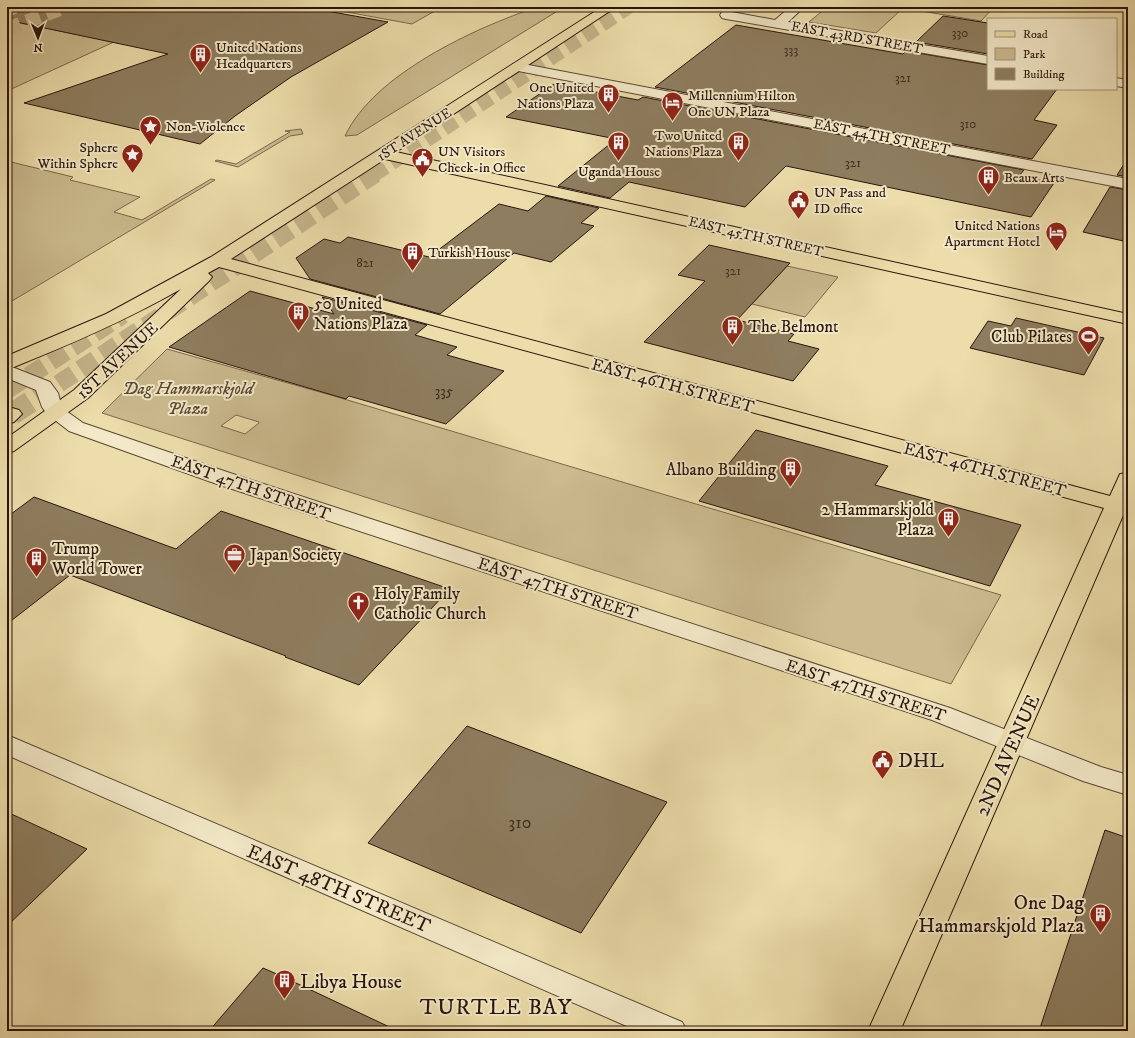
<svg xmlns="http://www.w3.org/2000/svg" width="1135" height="1038" viewBox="0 0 1135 1038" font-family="'IM FELL DW Pica',serif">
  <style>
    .green { fill: #cbbb8f; stroke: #7a684e; fill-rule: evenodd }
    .building { fill: #8e7d5f; stroke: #29150d }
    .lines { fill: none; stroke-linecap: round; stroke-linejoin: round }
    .major-tunnel-far2 { stroke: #c5b58b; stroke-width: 14; stroke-dasharray: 14 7; stroke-linecap: butt }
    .major-tunnel-far1 { stroke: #c5b58b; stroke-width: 18; stroke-dasharray: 18 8; stroke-linecap: butt }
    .major-tunnel { stroke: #c5b58b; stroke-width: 22; stroke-dasharray: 22 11; stroke-linecap: butt }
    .highway-tunnel { stroke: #c5b58b; stroke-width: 14; stroke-dasharray: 14 7; stroke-linecap: butt }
    .minor-casing { stroke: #5a4734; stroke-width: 2 }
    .major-casing { stroke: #29150d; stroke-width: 2 }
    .minor { fill: #f3e9c8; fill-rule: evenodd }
    .major { fill: #ecddaa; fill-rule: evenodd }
    .labels { text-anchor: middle; stroke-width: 4; stroke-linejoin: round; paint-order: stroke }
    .far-number-label { font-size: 13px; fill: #422f22 }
    .far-street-label { font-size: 14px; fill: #29150d; stroke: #f3e9c8 }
    .far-poi-label { font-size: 14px; fill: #29150d; stroke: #f3e9c8; text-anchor: start }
    .number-label { font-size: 15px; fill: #422f22 }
    .poi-label { font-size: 17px; fill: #29150d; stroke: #f3e9c8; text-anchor: start }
    .street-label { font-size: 17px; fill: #29150d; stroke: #f3e9c8 }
    .park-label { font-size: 17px; font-style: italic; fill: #5a4734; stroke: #f3e9c8 }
    .near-number-label { font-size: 18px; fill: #422f22 }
    .near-street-label { font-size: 20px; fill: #29150d; stroke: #f3e9c8 }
    .near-poi-label { font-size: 20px; fill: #29150d; stroke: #f3e9c8; text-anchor: start }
    .near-neighbourhood-label { font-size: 22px; letter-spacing: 1px; fill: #29150d; stroke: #f3e9c8 }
  </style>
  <rect width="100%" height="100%" fill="#ecddaa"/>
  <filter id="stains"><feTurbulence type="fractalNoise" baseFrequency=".005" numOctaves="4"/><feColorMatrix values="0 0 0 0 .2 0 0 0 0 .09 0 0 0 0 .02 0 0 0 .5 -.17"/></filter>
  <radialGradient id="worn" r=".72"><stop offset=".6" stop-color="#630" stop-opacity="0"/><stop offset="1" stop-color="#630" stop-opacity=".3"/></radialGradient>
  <!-- green -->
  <path class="green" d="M319 7H442L412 24Z
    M537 7H564L357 135 345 136C374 74 475 28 537 7Z
    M827 7H994L981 21 903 8 876 33 809 22Z
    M20 23 114 42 7 91V24L14 25Z
    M301 129 303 134 290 136 238 167 215 161 217 160 236 164 290 132 285 131Z
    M7 161 73 177 70 180 140 197 114 212 142 220 211 179 215 180 7 304Z
    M787 266 838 277 805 317 752 304Z
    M167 349 334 396 1001 595 951 684 102 413ZM236 415 259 422V423L245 434 221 426Z"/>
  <!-- building -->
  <path class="building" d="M7 7H245L257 9 262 7H305L388 22 291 77 235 116 200 144 24 103 168 54 7 20Z
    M943 16 988 23V54L916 42Z
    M736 25 903 54 906 51 988 65V89H1057L1034 120 1057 125 1032 159 655 87Z
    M554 84 638 100 643 97 1024 170 1019 176 1054 183 1031 217 786 166 745 207 629 182 610 198 558 186 616 139 506 117Z
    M1128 158V177L1117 175Z
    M1110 187 1128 190V242L1083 232Z
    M546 196 599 208 581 223 594 226 551 262 514 253 440 314 310 279 296 258 324 239 340 243 348 237 429 257 499 204 528 211Z
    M709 245 790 263 737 320 794 334 788 341 819 349 793 381 644 342 705 281 678 275Z
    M250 291 334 314 322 297 427 325 415 335 457 347 447 355 504 371 446 424 349 396 346 399 169 347Z
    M1016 318 1104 338 1084 375 970 348 988 321 1011 326Z
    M756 430 888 466 875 485 1021 525 990 586 699 501Z
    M34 497 176 549 221 511 447 588 444 591 447 592 359 685 285 657 286 656 70 575 7 624V517Z
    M467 726 667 802 581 933 368 843Z
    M7 812 87 849 7 926Z
    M1105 830 1128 838V1031H1039Z
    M263 968 279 975 398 1031H209Z"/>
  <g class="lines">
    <!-- major-tunnel-far2 -->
    <path class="major-tunnel-far2" d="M374 175 629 7"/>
    <!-- major-tunnel-far1 -->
    <path class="major-tunnel-far1" d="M7 390 123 315
      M37 398 375 174"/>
    <!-- major-tunnel -->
    <path class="major-tunnel" d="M12 414 38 397"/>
    <!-- highway-tunnel -->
    <path class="highway-tunnel" d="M7 10 15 7
      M7 29 65 7"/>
    <defs>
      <path id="minor" d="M790 7H804L788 22 988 56V64L726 19 722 18 720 15 722 12 726 11 775 20Z
        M518 63 1128 179V189L513 70 511 67 513 64Z
        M1116 78 1128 80V88L1116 86Z
        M7 365 50 382 58 393 62 408 83 423 230 473 950 708 1101 767 1128 775V795L1083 781 932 720 214 483 69 431 47 414 42 407 36 390 7 378Z
        M7 735 682 1022 687 1031H638L7 755Z"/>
      <path id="major" d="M602 7H616L396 152 1128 314V324L385 159 231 259 1110 496 1120 474 1128 473V515L1124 513 900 1031H868L1104 508 219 267 208 273 212 277 209 281 88 398 14 451 7 453V438L74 390 181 289C127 320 71 344 14 367L7 369V356L106 314 211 257Z
        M12 408 19 410 22 414 14 422 7 424V409Z"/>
    </defs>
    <!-- minor casing -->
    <use href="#minor" class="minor-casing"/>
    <!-- major casing -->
    <use href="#major" class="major-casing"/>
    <!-- minor -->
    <use href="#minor" class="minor"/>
    <!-- major -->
    <use href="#major" class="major"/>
  </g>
  <!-- icons -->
  <defs>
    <symbol id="building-pin" viewBox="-11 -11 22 30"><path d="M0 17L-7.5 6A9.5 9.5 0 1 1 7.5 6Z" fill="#8f2418" stroke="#f3e9c8"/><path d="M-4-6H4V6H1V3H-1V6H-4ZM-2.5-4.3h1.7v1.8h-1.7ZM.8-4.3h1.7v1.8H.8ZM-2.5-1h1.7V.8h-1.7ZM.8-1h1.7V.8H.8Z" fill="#fff"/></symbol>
    <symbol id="hotel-pin" viewBox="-11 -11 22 30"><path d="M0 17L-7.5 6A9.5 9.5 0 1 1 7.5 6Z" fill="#8f2418" stroke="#f3e9c8"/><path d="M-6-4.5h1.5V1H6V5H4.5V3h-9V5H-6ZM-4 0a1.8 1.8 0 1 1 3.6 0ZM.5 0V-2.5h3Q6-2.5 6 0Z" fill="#fff"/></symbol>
    <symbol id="sight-pin" viewBox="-11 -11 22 30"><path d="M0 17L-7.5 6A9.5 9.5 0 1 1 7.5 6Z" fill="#8f2418" stroke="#f3e9c8"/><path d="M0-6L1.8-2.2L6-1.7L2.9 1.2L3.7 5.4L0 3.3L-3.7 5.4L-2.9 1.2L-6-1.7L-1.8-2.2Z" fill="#fff"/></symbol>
    <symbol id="civic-pin" viewBox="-11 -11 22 30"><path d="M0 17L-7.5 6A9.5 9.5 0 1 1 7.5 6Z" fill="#8f2418" stroke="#f3e9c8"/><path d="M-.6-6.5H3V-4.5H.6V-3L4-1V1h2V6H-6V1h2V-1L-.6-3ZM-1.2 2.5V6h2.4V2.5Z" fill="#fff"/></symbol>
    <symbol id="stadium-pin" viewBox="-11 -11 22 30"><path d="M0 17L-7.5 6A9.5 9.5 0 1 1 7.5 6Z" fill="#8f2418" stroke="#f3e9c8"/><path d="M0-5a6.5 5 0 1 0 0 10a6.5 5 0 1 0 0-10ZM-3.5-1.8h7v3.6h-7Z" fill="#fff"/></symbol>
    <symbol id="office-pin" viewBox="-11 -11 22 30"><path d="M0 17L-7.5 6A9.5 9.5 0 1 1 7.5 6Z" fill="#8f2418" stroke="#f3e9c8"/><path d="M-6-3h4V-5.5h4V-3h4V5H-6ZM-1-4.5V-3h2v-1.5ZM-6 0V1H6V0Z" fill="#fff"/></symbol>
    <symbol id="church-pin" viewBox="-11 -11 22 30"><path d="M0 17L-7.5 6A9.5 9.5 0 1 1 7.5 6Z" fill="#8f2418" stroke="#f3e9c8"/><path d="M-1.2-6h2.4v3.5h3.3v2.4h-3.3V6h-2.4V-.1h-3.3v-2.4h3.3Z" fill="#fff"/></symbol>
  </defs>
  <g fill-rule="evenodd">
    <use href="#building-pin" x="188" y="42" width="25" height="34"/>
    <use href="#building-pin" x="596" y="82" width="25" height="34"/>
    <use href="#hotel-pin" x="660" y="90" width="25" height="34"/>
    <use href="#sight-pin" x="138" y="114" width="25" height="34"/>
    <use href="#building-pin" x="606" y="130" width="25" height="34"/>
    <use href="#building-pin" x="726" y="130" width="25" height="34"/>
    <use href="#sight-pin" x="120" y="142" width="25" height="34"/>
    <use href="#civic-pin" x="410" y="146" width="25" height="34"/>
    <use href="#building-pin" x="976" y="164" width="25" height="34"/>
    <use href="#civic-pin" x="786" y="188" width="25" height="34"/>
    <use href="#hotel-pin" x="1044" y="220" width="25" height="34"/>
    <use href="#building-pin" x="400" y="240" width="25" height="34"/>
    <use href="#building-pin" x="286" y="300" width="25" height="34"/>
    <use href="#building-pin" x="720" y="314" width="25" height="34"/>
    <use href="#stadium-pin" x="1076" y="324" width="25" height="34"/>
    <use href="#building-pin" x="778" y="456" width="25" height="34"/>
    <use href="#building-pin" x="936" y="506" width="25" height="34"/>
    <use href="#office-pin" x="222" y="542" width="25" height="34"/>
    <use href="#building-pin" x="24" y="546" width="25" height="34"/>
    <use href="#church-pin" x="346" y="590" width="25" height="34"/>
    <use href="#civic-pin" x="870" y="748" width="25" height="34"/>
    <use href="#building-pin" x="1088" y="902" width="25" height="34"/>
    <use href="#building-pin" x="272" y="968" width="25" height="34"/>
  </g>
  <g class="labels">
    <!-- far-number labels -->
    <g class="far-number-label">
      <text x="960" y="37">330</text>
      <text x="791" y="54">333</text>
      <text x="903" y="82">321</text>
      <text x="968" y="128">310</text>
      <text x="853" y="167">321</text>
      <text x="365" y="267">821</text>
      <text x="733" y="275">321</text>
    </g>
    <!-- far-street labels -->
    <g class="far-street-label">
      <text transform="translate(857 37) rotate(10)" y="5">EAST 43RD STREET</text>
      <text transform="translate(414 134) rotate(-33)" y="5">1ST AVENUE</text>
      <text transform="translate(882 136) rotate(11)" y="5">EAST 44TH STREET</text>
      <text transform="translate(756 236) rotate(13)" y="5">EAST 45TH STREET</text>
    </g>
    <!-- far-poi labels -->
    <g class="far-poi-label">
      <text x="216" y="52">United Nations<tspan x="216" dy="16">Headquarters</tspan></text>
      <text x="594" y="92" text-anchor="end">One United<tspan x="594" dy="16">Nations Plaza</tspan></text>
      <text x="688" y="100">Millennium Hilton<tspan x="688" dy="16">One UN Plaza</tspan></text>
      <text x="166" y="131">Non-Violence</text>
      <text x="722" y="140" text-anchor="end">Two United<tspan x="722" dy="16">Nations Plaza</tspan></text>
      <text x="118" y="152" text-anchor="end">Sphere<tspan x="118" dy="16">Within Sphere</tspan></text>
      <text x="438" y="156">UN Visitors<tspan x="438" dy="16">Check-in Office</tspan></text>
      <text x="619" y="176" text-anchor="middle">Uganda House</text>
      <text x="1004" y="182">Beaux Arts</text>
      <text x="814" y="197">UN Pass and<tspan x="814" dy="16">ID office</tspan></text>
      <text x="1040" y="230" text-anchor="end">United Nations<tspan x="1040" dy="16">Apartment Hotel</tspan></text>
      <text x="428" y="257">Turkish House</text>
    </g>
    <!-- number labels -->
    <g class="number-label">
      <text x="444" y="396">335</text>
    </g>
    <!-- poi labels -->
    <g class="poi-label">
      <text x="314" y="309">50 United<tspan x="314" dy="20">Nations Plaza</tspan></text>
      <text x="748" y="332">The Belmont</text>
      <text x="1072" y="342" text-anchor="end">Club Pilates</text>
      <text x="776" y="475" text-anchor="end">Albano Building</text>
      <text x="934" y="515" text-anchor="end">2 Hammarskjold<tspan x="934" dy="20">Plaza</tspan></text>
      <text x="52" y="554">Trump<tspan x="52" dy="20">World Tower</tspan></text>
      <text x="250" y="560">Japan Society</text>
      <text x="374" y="599">Holy Family<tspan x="374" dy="20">Catholic Church</tspan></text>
    </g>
    <!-- street labels -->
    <g class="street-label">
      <text transform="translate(117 360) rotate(-43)" y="6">1ST AVENUE</text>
      <text transform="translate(673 385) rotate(15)" y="6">EAST 46TH STREET</text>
      <text transform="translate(985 469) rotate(15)" y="6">EAST 46TH STREET</text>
      <text transform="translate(251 487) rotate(19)" y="6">EAST 47TH STREET</text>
      <text transform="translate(558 588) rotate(18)" y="6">EAST 47TH STREET</text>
      <text transform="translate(866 690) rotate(18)" y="6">EAST 47TH STREET</text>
    </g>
    <!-- park labels -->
    <g class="park-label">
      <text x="188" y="394">Dag Hammarskjold<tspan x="188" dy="20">Plaza</tspan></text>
    </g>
    <!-- near-number labels -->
    <g class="near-number-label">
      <text x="520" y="828">310</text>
    </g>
    <!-- near-street labels -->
    <g class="near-street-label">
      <text transform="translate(1007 755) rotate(-66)" y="7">2ND AVENUE</text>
      <text transform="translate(339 888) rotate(23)" y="7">EAST 48TH STREET</text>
    </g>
    <!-- near-poi labels -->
    <g class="near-poi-label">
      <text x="898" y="767">DHL</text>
      <text x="1084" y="909" text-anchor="end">One Dag<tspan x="1084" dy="23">Hammarskjold Plaza</tspan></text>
      <text x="300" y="988">Libya House</text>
    </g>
    <!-- near-neighbourhood labels -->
    <g class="near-neighbourhood-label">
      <text x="496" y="1014">TURTLE BAY</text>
    </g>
  </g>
  <!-- margin -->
  <rect width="1135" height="1038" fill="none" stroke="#ecddaa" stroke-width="24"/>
  <rect x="8" y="8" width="1119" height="1022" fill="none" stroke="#29150d" stroke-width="2"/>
  <rect x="12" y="12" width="1111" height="1014" fill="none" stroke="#29150d"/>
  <!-- legend -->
  <rect x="987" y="18" width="130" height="72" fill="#f3e9c8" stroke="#a2947d"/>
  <rect x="995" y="31" width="20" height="6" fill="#ecddaa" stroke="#a2947d"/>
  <text x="1023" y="38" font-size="12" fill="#29150d">Road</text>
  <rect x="995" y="48" width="20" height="12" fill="#cbbb8f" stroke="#a2947d"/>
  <text x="1023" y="58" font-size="12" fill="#29150d">Park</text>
  <rect x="995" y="68" width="20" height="12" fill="#8e7d5f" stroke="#a2947d"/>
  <text x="1023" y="78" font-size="12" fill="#29150d">Building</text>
  <!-- north arrow -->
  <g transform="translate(38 38) rotate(179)" stroke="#f3e9c8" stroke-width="3" paint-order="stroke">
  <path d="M0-3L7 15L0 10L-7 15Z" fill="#29150d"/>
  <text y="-6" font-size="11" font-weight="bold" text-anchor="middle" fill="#29150d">N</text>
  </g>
  <rect width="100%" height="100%" filter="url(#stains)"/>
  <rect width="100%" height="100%" fill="url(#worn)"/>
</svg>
